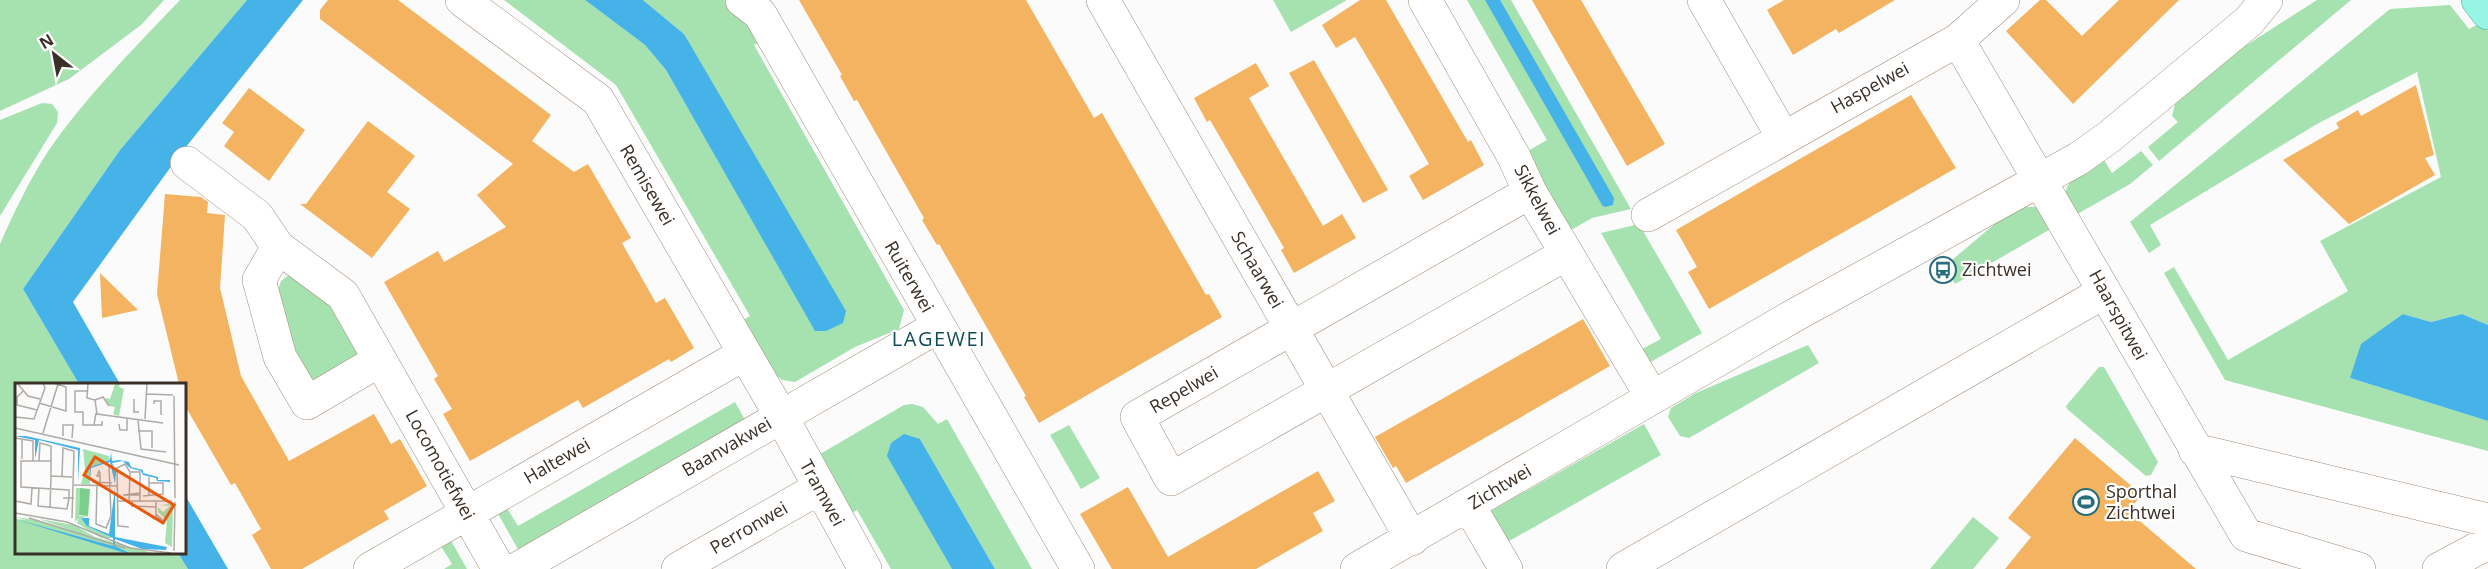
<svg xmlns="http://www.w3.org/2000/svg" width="2488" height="569" viewBox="0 0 2488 569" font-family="'Open Sans',sans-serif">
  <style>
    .green { fill: #a5e2b0 }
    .water { fill: #45b3e8 }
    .building { fill: #f3b360 }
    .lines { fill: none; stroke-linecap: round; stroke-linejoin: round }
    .minor-casing { stroke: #a48d79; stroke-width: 34 }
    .major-casing { stroke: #49ac97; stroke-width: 34 }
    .minor { stroke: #fff; stroke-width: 33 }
    .major { stroke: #97f5e5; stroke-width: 33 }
    .labels { text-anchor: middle; stroke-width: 4.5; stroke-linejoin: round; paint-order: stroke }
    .street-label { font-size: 18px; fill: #3a3027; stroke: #fff }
    .poi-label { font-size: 18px; fill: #3a3027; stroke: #fff; text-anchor: start }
    .neighbourhood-label { font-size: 20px; letter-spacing: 1.5px; fill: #124c57; stroke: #fff }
    .inset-road { fill: none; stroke: #aeaaa6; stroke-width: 1.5 }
    .view { fill: #e8590c; fill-opacity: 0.15; stroke: #e8590c; stroke-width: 3 }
    .inset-edge { fill: none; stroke: #3a3027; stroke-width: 3 }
  </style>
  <rect width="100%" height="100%" fill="#fbfbfb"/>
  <!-- green -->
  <path class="green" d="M0 0H164L141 25 69 79 0 111Z
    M180 0H247L120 150 23 289 79 384H16V552L178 553 188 569H0V244C14 212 30 179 49 150 85 98 136 46 180 0Z
    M504 0H585L645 45 666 70 815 330 826 331 684 34 643 0H725L753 22 764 41 754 45 904 310 899 329 855 347 795 382 782 380 779 377 771 381 738 323 750 316 616 85Z
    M1273 0H1347L1291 32Z
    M1467 0H1511L1631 209 1592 218 1571 230 1526 152 1547 140Z
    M2317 0H2351L2159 161 2148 147 2178 122 2172 116 2175 104 2242 48Z
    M2450 5 2469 29 2482 22 2488 31V325L2462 314 2431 322 2403 314 2350 378 2488 421V451L2225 380 2164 273 2174 267 2228 360 2348 291 2320 241 2441 177 2417 72 2317 124 2150 225 2161 245 2149 253 2130 222 2390 9Z
    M42 103 52 104 58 112 57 123 0 216V120Z
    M2141 151 2153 165 2130 184 2074 216C2072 210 2067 203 2066 197 2063 178 2091 168 2104 160L2112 173Z
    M2024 207H2036L2054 227 1955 284 1945 266 2003 217Z
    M1639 224 1702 333 1647 364 1640 350 1661 339 1601 233Z
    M290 274 327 294 363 356 323 380 312 379 298 368 277 293 281 281Z
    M1808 345 1819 363 1689 438 1680 436 1668 417 1671 408 1696 393Z
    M2099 367H2104L2158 462 2151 475 2146 476 2067 409 2066 406Z
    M735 402 745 420 519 551 496 510 505 505 518 526Z
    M912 404 923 407 938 424 947 419 1032 569H995L920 439 888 456 952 569H891L857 510 849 515 815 457 904 405Z
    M1644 424 1661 455 1504 544 1491 511Z
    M1069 425 1100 478 1081 489 1050 435Z
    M1973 517 1999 538 1973 569H1930Z
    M450 539 467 569H444L452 564 439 543Z"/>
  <!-- water -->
  <path class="water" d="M247 0H303L178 157 73 302 120 384H79L23 289 120 150Z
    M585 0H643L684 34 846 311 843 323 826 331H815L666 70 645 45Z
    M1485 0H1500L1614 198 1613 205 1605 207 1602 205Z
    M2403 314 2431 322 2462 314 2488 325V421L2350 378 2361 344Z
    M904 434 920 439 995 569H952L887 456 891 443Z
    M185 495 228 569H188L178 553 184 552Z"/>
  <!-- building -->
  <path class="building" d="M328 0H398L551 115 532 141 574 172 588 164 631 238 622 243 656 303 665 298 694 348 671 362 669 359 583 408 578 400 470 461 443 414 452 409 434 379 438 376 384 282 438 251 444 262 506 227 477 195 513 164 320 19V10Z
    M799 0H1026L1094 118 1102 113 1206 295 1209 294 1222 317 1039 423 1024 397 1026 396 939 244 937 245 922 220 924 218 857 100 854 101 840 76 842 75Z
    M1360 0H1386L1468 142 1471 140 1484 165 1423 200 1409 176 1429 164 1380 79 1355 37 1336 48 1322 25Z
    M1532 0H1581L1665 144 1627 166Z
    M1784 0H1895L1839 33 1836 29 1793 55 1767 10Z
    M2040 0H2046L2082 36 2119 0H2179L2073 104 2006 31Z
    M1314 60 1388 190 1363 203 1289 73Z
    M1256 63 1269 86 1249 98 1261 119 1323 226 1342 214 1356 238 1294 273 1281 250 1284 248 1260 206 1210 120 1207 122 1194 98Z
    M2416 85 2434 155 2425 158 2435 175 2349 224 2283 160 2339 128 2336 123 2358 110 2361 116Z
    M249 88 305 130 269 181 224 146 234 132 222 123Z
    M1911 95 1956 168 1709 309 1688 272 1697 267 1676 230Z
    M368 121 415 156 387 192 410 209 372 258 300 204H306Z
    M165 194 201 197 208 202 207 213 225 215 220 288 241 376 289 461 374 414 391 444 400 439 427 486 384 511 389 519 302 569H271L252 535 261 529 235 483 231 485 184 404V384H179L157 294Z
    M100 273 138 310 102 318Z
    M1583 319 1610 366 1406 483 1396 466 1393 468 1375 437Z
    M2075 438 2142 495 2128 511 2196 569H2005L2031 537 2008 518Z
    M1318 471 1335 501 1313 513 1323 531 1256 569H1112L1080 514 1128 487 1168 557Z"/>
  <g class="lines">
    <defs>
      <path id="minor" d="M462 0 598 100 781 416 865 569
        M742 0 760 14 1078 569
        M1103 0 1412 539
        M1425 0 1513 155 1530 192 1652 397
        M1704 0 1783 137
        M1958 40 2246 535 2359 569
        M187 163 257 216 278 247
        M1530 192 1137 417 1171 479 1566 254
        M1648 215 1958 40 2003 0
        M380 360 307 403 280 357 259 280 278 247 343 295 499 569
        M2195 450 2488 520
        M1469 506 1506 569
        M370 569 744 354
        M517 569 937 327
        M678 569 819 488
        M1357 569 1795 315 2078 159 2109 137 2249 21 2266 0
        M1623 569 2104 292
        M2439 569 2488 543"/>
      <path id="major" d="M2478 0 2488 13"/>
    </defs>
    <!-- minor casing -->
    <use href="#minor" class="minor-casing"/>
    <!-- major casing -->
    <use href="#major" class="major-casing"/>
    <!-- minor -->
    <use href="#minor" class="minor"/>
    <!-- major -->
    <use href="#major" class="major"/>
  </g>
  <!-- icons -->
  <defs>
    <symbol id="bus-ring" viewBox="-11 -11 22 22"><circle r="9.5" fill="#fff" stroke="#286d7c" stroke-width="1.5"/><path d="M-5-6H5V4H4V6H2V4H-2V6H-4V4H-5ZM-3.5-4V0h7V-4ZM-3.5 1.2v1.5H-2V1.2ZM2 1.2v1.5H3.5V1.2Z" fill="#286d7c"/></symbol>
    <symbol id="stadium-ring" viewBox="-11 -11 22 22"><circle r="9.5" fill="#fff" stroke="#286d7c" stroke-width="1.5"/><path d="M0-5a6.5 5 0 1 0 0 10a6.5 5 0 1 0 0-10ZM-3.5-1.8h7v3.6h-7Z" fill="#286d7c"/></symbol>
  </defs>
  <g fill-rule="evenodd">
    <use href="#bus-ring" x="1928" y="255" width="30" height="30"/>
    <use href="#stadium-ring" x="2071" y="487" width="30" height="30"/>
  </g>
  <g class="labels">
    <!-- street labels -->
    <g class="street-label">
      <text transform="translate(1870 88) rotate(-29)" y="6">Haspelwei</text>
      <text transform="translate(647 185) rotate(60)" y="6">Remisewei</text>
      <text transform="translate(1537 200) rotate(62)" y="6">Sikkelwei</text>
      <text transform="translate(1257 270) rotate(60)" y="6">Schaarwei</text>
      <text transform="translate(909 277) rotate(60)" y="6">Ruiterwei</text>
      <text transform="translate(2118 315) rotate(61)" y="6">Haarspitwei</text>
      <text transform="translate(1184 390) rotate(-30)" y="6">Repelwei</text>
      <text transform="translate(727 447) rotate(-30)" y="6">Baanvakwei</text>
      <text transform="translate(557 461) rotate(-30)" y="6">Haltewei</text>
      <text transform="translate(440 465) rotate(61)" y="6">Locomotiefwei</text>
      <text transform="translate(1500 487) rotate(-31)" y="6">Zichtwei</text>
      <text transform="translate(822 493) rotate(61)" y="6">Tramwei</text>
      <text transform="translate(749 528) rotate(-30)" y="6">Perronwei</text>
    </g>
    <!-- poi labels -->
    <g class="poi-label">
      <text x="1962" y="276">Zichtwei</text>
      <text x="2106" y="498">Sporthal<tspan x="2106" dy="21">Zichtwei</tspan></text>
    </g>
    <!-- neighbourhood labels -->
    <g class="neighbourhood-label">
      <text x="939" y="346">LAGEWEI</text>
    </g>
  </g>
  <!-- overview -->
  <g transform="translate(15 383)">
    <rect width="171" height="171" fill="#fbfbfb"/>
    <path d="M74 0H105L104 4 109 6 104 33 98 31 100 24 94 23 90 15 95 16 100 1ZM68 66 94 73 95 77 75 84V101L84 102 66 101 70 86ZM61 105H65L64 133H73L66 135 73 143 98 155H86L62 140 64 135 60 139ZM158 121 157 164 150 160 152 138 143 129V124L148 129 155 123 143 122ZM0 134 21 137 58 148 24 136 59 142 80 154 141 171H0V136L11 137Z" fill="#a5e2b0"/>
    <path d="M65 105 75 106 73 133 64 132Z" fill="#7bce8c"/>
    <path d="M0 53H11L65 65 63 99V67L24 57 20 76V57ZM96 69 97 78 104 77 114 79 116 84 128 87V90L143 94V97H155L156 114 155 99 142 98 141 95 128 92 126 88 115 85 108 78 97 80 101 89 100 101 95 79 76 85 75 100V84L95 77ZM100 105V154L152 164 151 167 127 166 100 156V163L116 171H113L0 136 98 163V155L72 143 66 135H74L75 107 74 143 94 151Z" fill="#45b3e8"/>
    <path class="inset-road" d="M2 0 13 13 25 16M73 0 72 15 80 17 82 31 148 40M8 8 2 14V22L22 27M72 8H60V29H68V42H79M132 11 158 12M159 13 160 115M119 16V29H124M80 17 88 14 94 23M24 20 51 28V4L39 0M139 21V18H146V32M81 30 79 42H87V38M0 34 19 36 30 5 28 0M130 36 132 0M123 37 126 66 151 69M104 41 105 47H112V36M0 45 164 82M123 48H137V65M28 50 43 1M48 53V42H58L57 55M0 55 18 58V78M7 76V56M24 78 25 60 36 63V78M115 89H125V119M47 94 48 65 59 68 57 135M57 94 36 93V78H6V104L54 107V115H59M77 99 97 100M59 102 103 103M82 102 81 141 91 145 96 133 94 81M85 102V90L84 88 82 93H85M24 105 23 123 52 126 54 115H48M125 112H108L125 110M128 113 148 111V100H134M134 113V94M0 118 16 121 17 105M103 118H157M117 119V123L141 124M35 125 36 93M0 130 52 139 115 165 156 170M141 131 150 139 141 134V119M14 135 110 165M114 144 103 143 102 85 110 81 115 89 114 119M159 168 160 119"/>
    <path class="view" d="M80 74 159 122 148 140 69 92Z"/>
    <rect width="171" height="171" class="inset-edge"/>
  </g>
  <!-- north arrow -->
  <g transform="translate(54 54) rotate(329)" stroke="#ffffff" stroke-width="4.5" paint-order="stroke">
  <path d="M0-4.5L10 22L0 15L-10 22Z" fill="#3a3027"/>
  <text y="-9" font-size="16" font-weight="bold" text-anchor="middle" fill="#3a3027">N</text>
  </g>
</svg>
